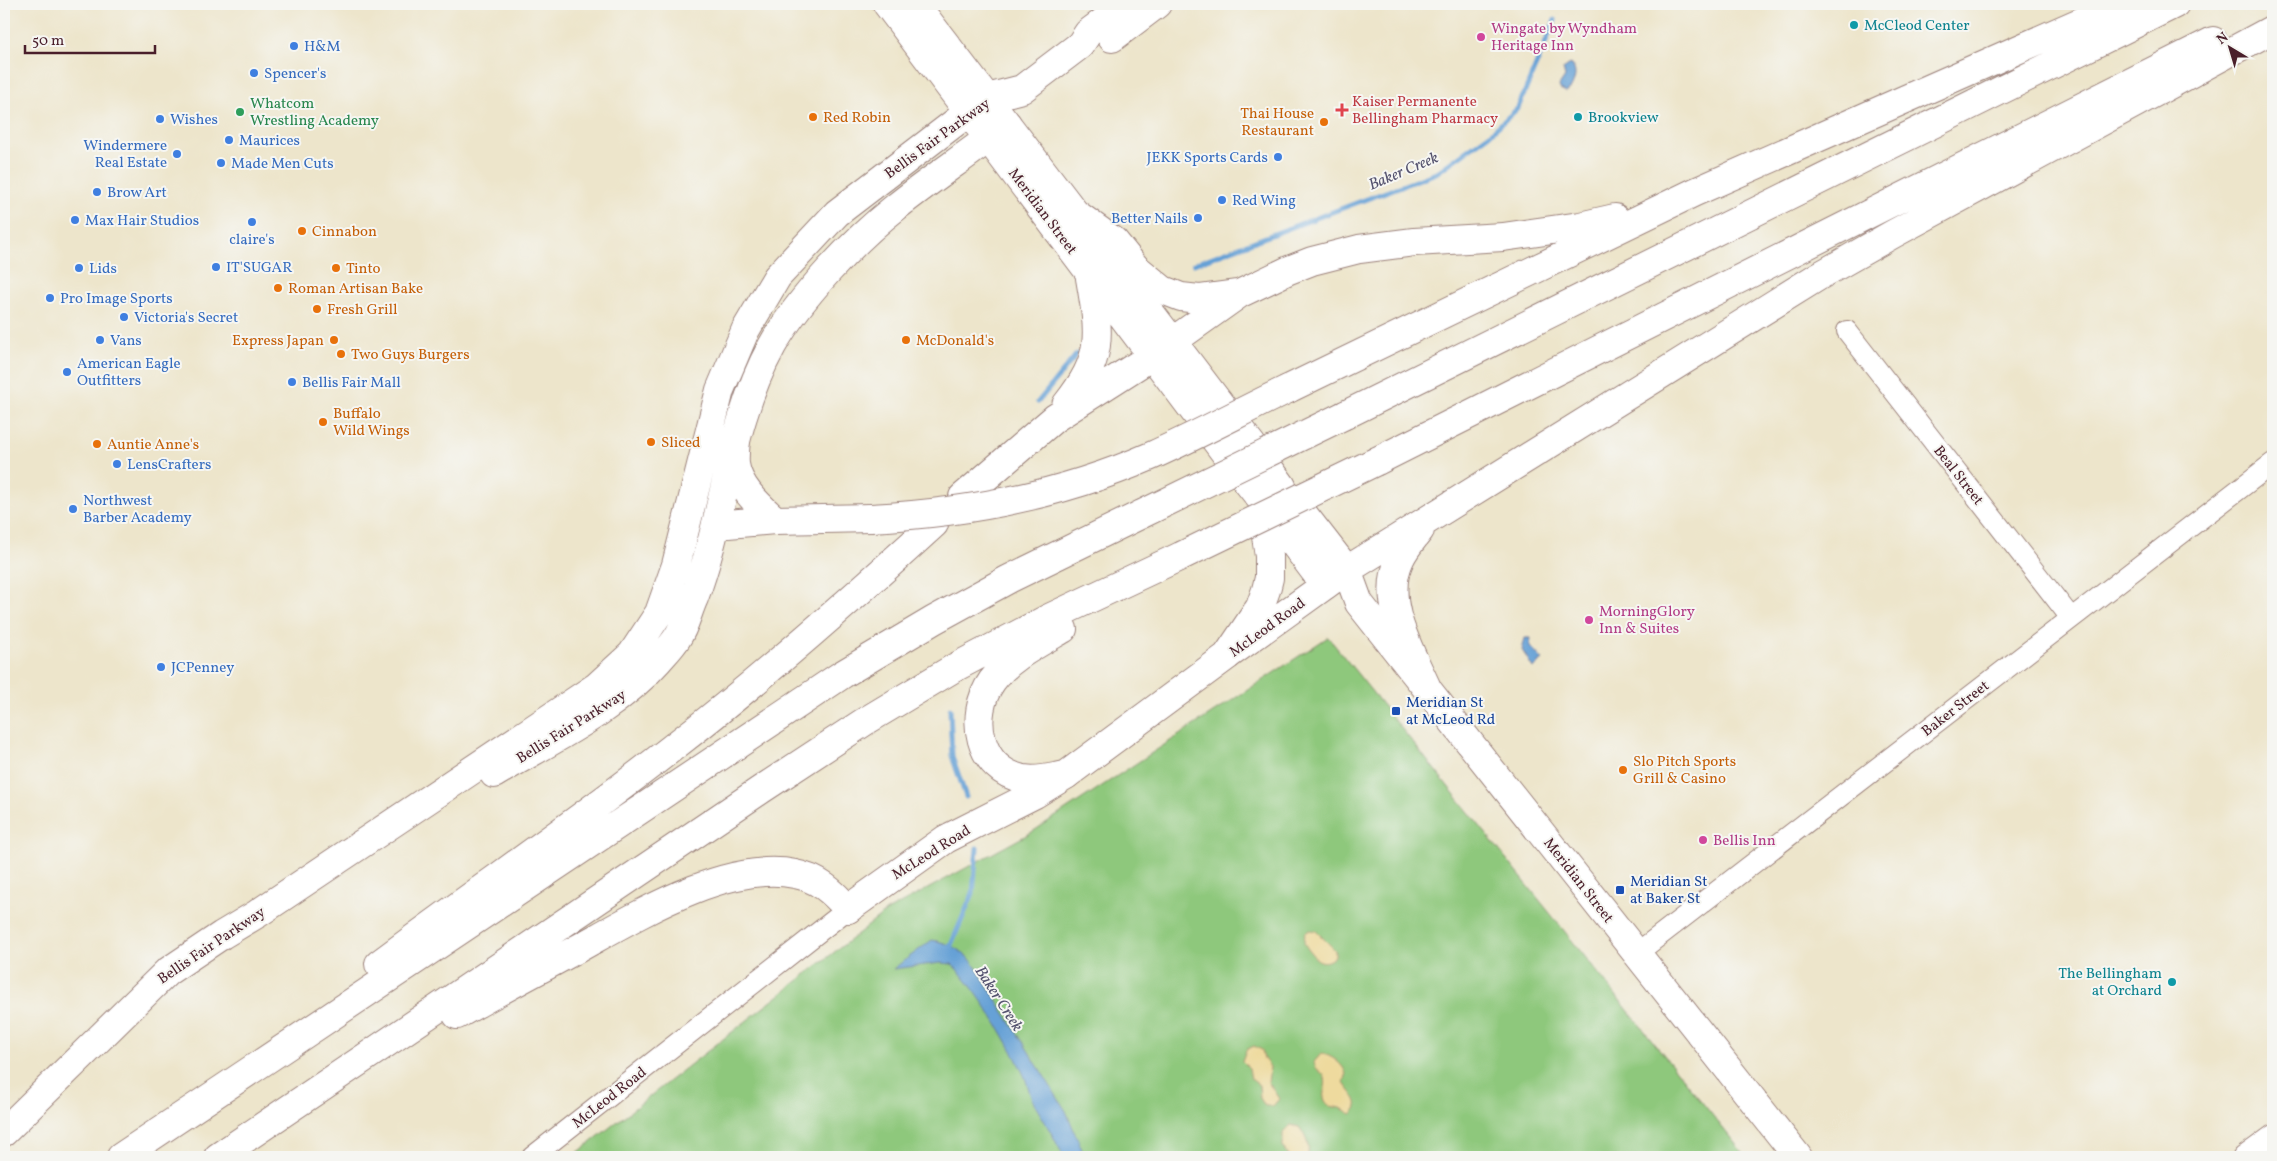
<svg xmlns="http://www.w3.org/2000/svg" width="2277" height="1161" viewBox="0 0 2277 1161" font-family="Vollkorn,serif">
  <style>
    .green { fill: #8ec87c; stroke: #6c7454 }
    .sand { fill: #eeda9e; stroke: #9c7c64 }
    .water { fill: #66a1d6; stroke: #586080 }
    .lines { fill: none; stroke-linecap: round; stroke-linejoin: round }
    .stream { stroke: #66a1d6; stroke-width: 5 }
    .street-casing { stroke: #9c827b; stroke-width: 22 }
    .secondary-casing { stroke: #9c827b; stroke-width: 30 }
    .highway-casing { stroke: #9c827b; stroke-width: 30 }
    .street { stroke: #fff; stroke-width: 20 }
    .secondary { stroke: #fff; stroke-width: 28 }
    .highway { stroke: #fff; stroke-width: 28 }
    .highway-bridge-casing { stroke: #9c827b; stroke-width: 30; stroke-linecap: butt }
    .highway-bridge { stroke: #fff; stroke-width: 28 }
    .culture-dot { fill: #0f9aa8; stroke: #f6f6f2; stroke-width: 2 }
    .hotel-dot { fill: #d1479c; stroke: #f6f6f2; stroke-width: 2 }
    .shop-dot { fill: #3f7fe0; stroke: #f6f6f2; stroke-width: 2 }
    .health-dot { fill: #e0444e; stroke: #f6f6f2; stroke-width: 2 }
    .leisure-dot { fill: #2e9e5b; stroke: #f6f6f2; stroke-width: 2 }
    .food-dot { fill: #e8710a; stroke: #f6f6f2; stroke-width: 2 }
    .transit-dot { fill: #1a4fb4; stroke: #f6f6f2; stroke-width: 2 }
    .labels { text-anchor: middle; stroke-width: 4; stroke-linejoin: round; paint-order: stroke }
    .culture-label { font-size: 15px; fill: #0d838f; stroke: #f6f6f2; text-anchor: start }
    .hotel-label { font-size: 15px; fill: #b23c85; stroke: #f6f6f2; text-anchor: start }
    .shop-label { font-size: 15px; fill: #366cbe; stroke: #f6f6f2; text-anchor: start }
    .health-label { font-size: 15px; fill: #be3a42; stroke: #f6f6f2; text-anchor: start }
    .leisure-label { font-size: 15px; fill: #27864d; stroke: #f6f6f2; text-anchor: start }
    .food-label { font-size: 15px; fill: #c56008; stroke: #f6f6f2; text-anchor: start }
    .street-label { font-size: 15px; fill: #4a1f2b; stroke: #f6f6f2 }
    .transit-label { font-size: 15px; fill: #164399; stroke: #f6f6f2; text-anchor: start }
    .water-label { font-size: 16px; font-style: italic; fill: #55536f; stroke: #f6f6f2 }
  </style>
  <rect width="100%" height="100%" fill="#f6f6f2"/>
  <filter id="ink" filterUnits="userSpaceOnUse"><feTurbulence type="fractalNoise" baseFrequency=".02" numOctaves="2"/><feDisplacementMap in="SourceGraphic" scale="10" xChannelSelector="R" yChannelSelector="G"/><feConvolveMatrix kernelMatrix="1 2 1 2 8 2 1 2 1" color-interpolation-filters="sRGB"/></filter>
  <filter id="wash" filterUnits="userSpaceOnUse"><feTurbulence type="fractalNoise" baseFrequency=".0096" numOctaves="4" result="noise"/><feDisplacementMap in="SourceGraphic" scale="20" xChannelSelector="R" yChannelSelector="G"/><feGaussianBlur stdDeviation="1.12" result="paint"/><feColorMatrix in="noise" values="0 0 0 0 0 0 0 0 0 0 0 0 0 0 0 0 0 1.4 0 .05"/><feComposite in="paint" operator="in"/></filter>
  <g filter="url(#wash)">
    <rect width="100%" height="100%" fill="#ede5cb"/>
    <!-- green -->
    <path class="green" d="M1328 637 1746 1157H572L887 911 1032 832Z"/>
    <!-- sand -->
    <path class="sand" d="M1310 930 1316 931 1335 950V956C1321 970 1312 955 1304 943L1305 933Z
      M1254 1046 1262 1050 1264 1059 1270 1067 1268 1082 1279 1099 1273 1106H1265L1260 1098 1259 1085 1251 1079 1249 1068 1242 1061 1246 1050Z
      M1321 1054C1330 1054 1345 1065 1346 1075 1346 1078 1344 1080 1344 1083 1350 1094 1366 1103 1351 1114L1341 1108 1329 1106C1318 1094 1328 1090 1325 1078 1323 1071 1315 1071 1314 1062Z
      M1291 1125 1299 1127C1305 1135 1311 1147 1307 1157H1288L1283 1146V1133Z"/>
    <!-- water -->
    <path class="water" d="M1570 64C1578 70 1575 80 1571 88L1566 92 1560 89 1559 86 1565 77 1563 69Z
      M1525 638H1531L1530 646 1543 660 1533 668 1522 650Z
      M932 940C949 943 959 949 972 961L1066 1111 1085 1157H1064C1055 1140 1046 1123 1036 1107 1029 1096 1028 1082 1022 1071 1006 1036 978 991 952 964L941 963 893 969Z"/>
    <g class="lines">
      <!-- stream -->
      <path class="stream" d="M1194 264 1436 173 1490 134 1518 108 1555 20
        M1038 402 1077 354
        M950 709 952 756 966 797
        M951 950V945L973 893 977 848"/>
    </g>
  </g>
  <g filter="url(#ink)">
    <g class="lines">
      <defs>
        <path id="street" d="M1847 331 2071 618
          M1637 953 2273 463
          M532 1157 848 909
          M2243 1157 2273 1135"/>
        <path id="secondary" d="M1112 38 1157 4
          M1080 220 1223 408
          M1237 426 1252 445
          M1268 467 1282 486
          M1305 516 1347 570 1359 603 1798 1157
          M1228 655 1345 571
          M494 774C551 740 614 711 658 661 664 654 672 646 677 638 685 626 688 611 694 598 725 516 729 424 772 346 799 298 853 241 896 207 932 178 971 153 1007 124
          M848 909 946 839 1035 794 1066 775
          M4 1132 167 972 222 935 257 914 596 687 632 654 659 613 676 565 720 390 745 331 777 277 837 213 987 98 1022 89 1080 45 1088 33 1127 4"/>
        <path id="highway" d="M887 4 1200 419
          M915 4 1075 213 1114 241 1135 267 1163 290 1181 297 1199 299 1236 294
          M1288 389 1695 192 2121 4
          M1066 405C1104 357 1100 336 1090 278
          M1345 415 2175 4
          M736 436C736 445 734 455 735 464 738 487 759 505 775 520
          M1213 437 1228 457
          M1377 461 2213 41
          M1244 478 1259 497
          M963 497 1055 418 1152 356 1239 294 1289 270 1312 261 1359 249 1414 242 1503 237 1580 226 1615 218
          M716 525 775 520 871 518
          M1282 528 1325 585
          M1420 530C1413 539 1405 548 1400 559 1380 601 1410 650 1427 688
          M1347 570 1819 276 1893 234 2273 29
          M1063 629C1039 643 1009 658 992 681 968 715 978 771 1024 779 1038 782 1052 777 1066 775L1227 656 1260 607 1266 590 1269 578V556L1266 536
          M379 964C476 891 577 823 672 748 763 678 849 602 934 524
          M457 1015C497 992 537 971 577 949 635 917 726 860 795 874 818 878 833 892 848 909
          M121 1157 843 674 934 620 1009 579 1142 514
          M218 1157 762 789 864 722 954 668 1049 618 1181 556"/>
      </defs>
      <!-- street casing -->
      <use href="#street" class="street-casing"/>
      <!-- secondary casing -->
      <use href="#secondary" class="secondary-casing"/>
      <!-- highway casing -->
      <use href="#highway" class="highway-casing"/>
      <!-- street -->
      <use href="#street" class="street"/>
      <!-- secondary -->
      <use href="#secondary" class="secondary"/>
      <!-- highway -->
      <use href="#highway" class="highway"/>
      <defs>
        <path id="highway-bridge" d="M1142 514 1345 415
          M871 518C968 513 1062 495 1151 456 1198 435 1242 411 1288 389
          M1181 556 1377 461"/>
      </defs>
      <!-- highway-bridge casing -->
      <use href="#highway-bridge" class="highway-bridge-casing"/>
      <!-- highway-bridge -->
      <use href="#highway-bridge" class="highway-bridge"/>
    </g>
  </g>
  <!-- markers -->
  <g class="culture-dot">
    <circle cx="1854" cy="25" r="5"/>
    <circle cx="1578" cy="117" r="5"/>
    <circle cx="2172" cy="982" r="5"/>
  </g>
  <g class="hotel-dot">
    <circle cx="1481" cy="37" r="5"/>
    <circle cx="1589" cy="620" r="5"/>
    <circle cx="1703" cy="840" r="5"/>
  </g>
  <g class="shop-dot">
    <circle cx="294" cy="46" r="5"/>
    <circle cx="254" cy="73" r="5"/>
    <circle cx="160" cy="119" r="5"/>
    <circle cx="229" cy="140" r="5"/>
    <circle cx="177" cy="154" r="5"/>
    <circle cx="1278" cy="157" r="5"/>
    <circle cx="221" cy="163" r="5"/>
    <circle cx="97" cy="192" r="5"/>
    <circle cx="1222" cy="200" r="5"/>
    <circle cx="1198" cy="218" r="5"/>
    <circle cx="75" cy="220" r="5"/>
    <circle cx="252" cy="222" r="5"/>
    <circle cx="216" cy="267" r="5"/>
    <circle cx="79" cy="268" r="5"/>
    <circle cx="50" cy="298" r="5"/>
    <circle cx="124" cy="317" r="5"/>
    <circle cx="100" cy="340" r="5"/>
    <circle cx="67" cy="372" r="5"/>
    <circle cx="292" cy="382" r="5"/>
    <circle cx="117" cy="464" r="5"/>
    <circle cx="73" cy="509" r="5"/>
    <circle cx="161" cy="667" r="5"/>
  </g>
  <path class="health-dot" d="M1339.5 102.5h5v5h5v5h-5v5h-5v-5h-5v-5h5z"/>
  <circle class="leisure-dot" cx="240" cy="112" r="5"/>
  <g class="food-dot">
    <circle cx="813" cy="117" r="5"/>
    <circle cx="1324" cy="122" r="5"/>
    <circle cx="302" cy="231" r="5"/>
    <circle cx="336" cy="268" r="5"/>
    <circle cx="278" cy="288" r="5"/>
    <circle cx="317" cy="309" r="5"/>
    <circle cx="334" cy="340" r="5"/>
    <circle cx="906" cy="340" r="5"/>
    <circle cx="341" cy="354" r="5"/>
    <circle cx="323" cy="422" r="5"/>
    <circle cx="651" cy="442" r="5"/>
    <circle cx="97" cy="444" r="5"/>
    <circle cx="1623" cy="770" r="5"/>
  </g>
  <g class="transit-dot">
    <rect x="1391" y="706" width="10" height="10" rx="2.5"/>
    <rect x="1615" y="885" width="10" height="10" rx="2.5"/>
  </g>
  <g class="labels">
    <!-- culture labels -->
    <g class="culture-label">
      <text x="1864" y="30">McCleod Center</text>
      <text x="1588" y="122">Brookview</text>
      <text x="2162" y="978" text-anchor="end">The Bellingham<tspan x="2162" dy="17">at Orchard</tspan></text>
    </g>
    <!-- hotel labels -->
    <g class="hotel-label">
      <text x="1491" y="33">Wingate by Wyndham<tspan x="1491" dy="17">Heritage Inn</tspan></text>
      <text x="1599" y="616">MorningGlory<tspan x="1599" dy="17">Inn &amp; Suites</tspan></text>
      <text x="1713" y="845">Bellis Inn</text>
    </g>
    <!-- shop labels -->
    <g class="shop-label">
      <text x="304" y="51">H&amp;M</text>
      <text x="264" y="78">Spencer's</text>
      <text x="170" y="124">Wishes</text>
      <text x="239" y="145">Maurices</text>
      <text x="167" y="150" text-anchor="end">Windermere<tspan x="167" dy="17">Real Estate</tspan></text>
      <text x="1268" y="162" text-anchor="end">JEKK Sports Cards</text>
      <text x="231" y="168">Made Men Cuts</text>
      <text x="107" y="197">Brow Art</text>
      <text x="1232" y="205">Red Wing</text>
      <text x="1188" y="223" text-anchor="end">Better Nails</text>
      <text x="85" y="225">Max Hair Studios</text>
      <text x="252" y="244" text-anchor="middle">claire's</text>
      <text x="226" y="272">IT'SUGAR</text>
      <text x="89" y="273">Lids</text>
      <text x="60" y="303">Pro Image Sports</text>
      <text x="134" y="322">Victoria's Secret</text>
      <text x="110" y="345">Vans</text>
      <text x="77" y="368">American Eagle<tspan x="77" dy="17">Outfitters</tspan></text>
      <text x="302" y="387">Bellis Fair Mall</text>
      <text x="127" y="469">LensCrafters</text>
      <text x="83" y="505">Northwest<tspan x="83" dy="17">Barber Academy</tspan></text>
      <text x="171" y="672">JCPenney</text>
    </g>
    <!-- health labels -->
    <g class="health-label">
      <text x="1352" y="106">Kaiser Permanente<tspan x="1352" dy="17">Bellingham Pharmacy</tspan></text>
    </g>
    <!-- leisure labels -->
    <g class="leisure-label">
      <text x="250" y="108">Whatcom<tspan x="250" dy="17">Wrestling Academy</tspan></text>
    </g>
    <!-- food labels -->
    <g class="food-label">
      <text x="1314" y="118" text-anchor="end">Thai House<tspan x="1314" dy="17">Restaurant</tspan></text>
      <text x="823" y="122">Red Robin</text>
      <text x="312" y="236">Cinnabon</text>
      <text x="346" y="273">Tinto</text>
      <text x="288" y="293">Roman Artisan Bake</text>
      <text x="327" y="314">Fresh Grill</text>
      <text x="324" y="345" text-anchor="end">Express Japan</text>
      <text x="916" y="345">McDonald's</text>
      <text x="351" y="359">Two Guys Burgers</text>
      <text x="333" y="418">Buffalo<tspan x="333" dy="17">Wild Wings</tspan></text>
      <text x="661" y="447">Sliced</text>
      <text x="107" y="449">Auntie Anne's</text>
      <text x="1633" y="766">Slo Pitch Sports<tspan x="1633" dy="17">Grill &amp; Casino</tspan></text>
    </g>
    <!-- street labels -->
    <g class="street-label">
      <text transform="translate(937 138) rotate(-36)" y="5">Bellis Fair Parkway</text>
      <text transform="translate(1043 211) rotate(53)" y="5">Meridian Street</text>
      <text transform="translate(1959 475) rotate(52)" y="5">Beal Street</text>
      <text transform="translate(1267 627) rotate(-36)" y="5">McLeod Road</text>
      <text transform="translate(1955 708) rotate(-38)" y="5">Baker Street</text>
      <text transform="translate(571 726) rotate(-32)" y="5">Bellis Fair Parkway</text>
      <text transform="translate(931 852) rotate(-32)" y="5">McLeod Road</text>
      <text transform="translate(1579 880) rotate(52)" y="5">Meridian Street</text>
      <text transform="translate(211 945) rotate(-34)" y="5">Bellis Fair Parkway</text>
      <text transform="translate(609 1097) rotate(-38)" y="5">McLeod Road</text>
    </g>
    <!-- transit labels -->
    <g class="transit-label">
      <text x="1406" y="707">Meridian St<tspan x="1406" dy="17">at McLeod Rd</tspan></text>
      <text x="1630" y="886">Meridian St<tspan x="1630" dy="17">at Baker St</tspan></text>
    </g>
    <!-- water labels -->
    <g class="water-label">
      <text transform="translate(1403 170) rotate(-23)" y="6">Baker Creek</text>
      <text transform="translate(1000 998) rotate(57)" y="6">Baker Creek</text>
    </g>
  </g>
  <!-- margin -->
  <rect width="2277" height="1161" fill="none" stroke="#f6f6f2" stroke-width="20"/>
  <!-- north arrow -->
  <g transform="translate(2230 48) rotate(322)" stroke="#f6f6f2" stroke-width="4" paint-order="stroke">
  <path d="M0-4L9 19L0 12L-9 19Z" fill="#4a1f2b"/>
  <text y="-8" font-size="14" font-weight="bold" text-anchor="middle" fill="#4a1f2b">N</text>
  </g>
  <!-- scale -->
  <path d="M25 45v8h130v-8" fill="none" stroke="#4a1f2b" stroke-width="2.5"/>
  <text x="32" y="45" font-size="15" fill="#4a1f2b" stroke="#f6f6f2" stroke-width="4" paint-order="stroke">50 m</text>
</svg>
